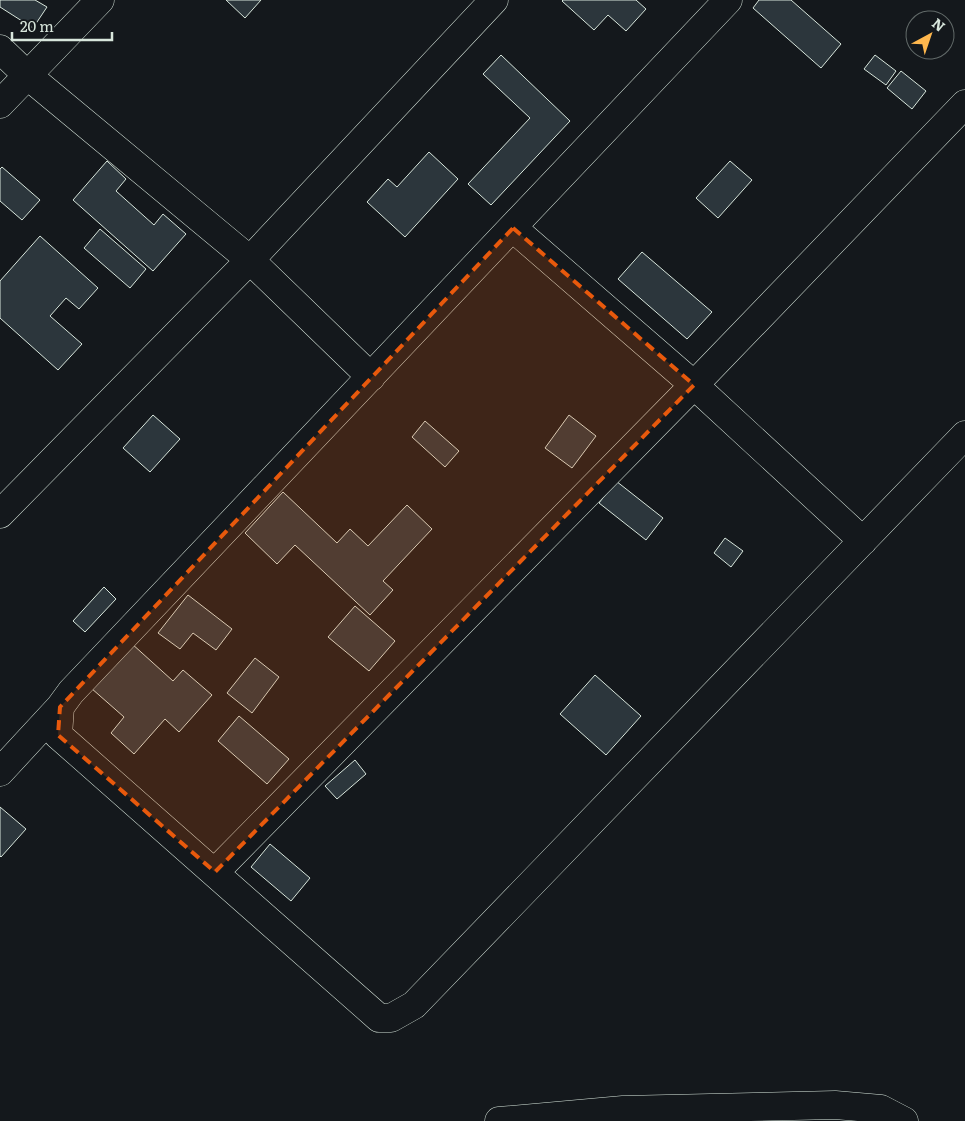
<svg xmlns="http://www.w3.org/2000/svg" width="965" height="1121" viewBox="0 0 965 1121" font-family="Literata,serif">
  <style>
    .building { fill: #2c363c; stroke: #d8e6dc }
    .lines { fill: none; stroke-linecap: round; stroke-linejoin: round }
    .street-casing { stroke: #d8e6dc; stroke-width: 29 }
    .street { stroke: #14181c; stroke-width: 28 }
    .marked { fill: #e8590c; fill-opacity: 0.2; stroke: #e8590c; stroke-width: 4; stroke-dasharray: 10 6; stroke-linejoin: round }
  </style>
  <rect width="100%" height="100%" fill="#14181c"/>
  <!-- building -->
  <path class="building" d="M0 0H35L47 7 33 28 0 7Z
    M226 0H261L245 18Z
    M563 0H636L646 9 626 31 608 15 594 30 562 1Z
    M759 0H791L841 44 821 68 753 8Z
    M501 55 570 121 491 205 468 184 530 118 483 74Z
    M875 55 896 71 886 85 864 69Z
    M901 71 926 91 912 109 887 88Z
    M429 152 458 179 405 237 367 202 388 179 397 187Z
    M107 161 126 179 116 191 154 225 163 214 186 234 153 271 73 200Z
    M730 161 752 180 718 218 696 198Z
    M2 167 40 200 22 220 0 201V169Z
    M100 229 146 269 130 288 84 248Z
    M40 236 98 288 79 309 66 298 50 316 82 344 58 370 0 318V281Z
    M642 252 712 312 687 339 618 279Z
    M153 415 180 439 150 472 123 448Z
    M569 415 596 436 572 468 545 448Z
    M425 421 459 451 445 467 412 437Z
    M616 481 663 518 646 540 599 503Z
    M283 492 337 543 350 529 368 546 407 505 432 529 383 581 393 590 370 615 295 545 277 564 245 533Z
    M725 538 743 551 731 567 714 553Z
    M104 587 116 599 85 632 73 621Z
    M188 595 232 629 216 650 193 633 180 649 158 633Z
    M355 606 395 641 369 671 328 637Z
    M131 643 173 681 183 670 212 695 179 732 165 719 134 754 111 733 124 717 91 688Z
    M255 658 279 677 252 713 227 693Z
    M595 675 641 716 606 755 560 714Z
    M239 716 289 759 267 784 218 741Z
    M355 760 366 774 337 799 325 786Z
    M0 807 26 829 1 857 0 856Z
    M270 844 310 878 291 901 251 867Z"/>
  <g class="lines">
    <defs>
      <path id="street" d="M0 49 27 75 250 260 371 377
        M0 104 100 0
        M513 228 694 385 863 541
        M0 514 250 260 494 0
        M60 707 58 735 379 1018H391L414 1005 965 435
        M0 772 60 707 71 692 728 0
        M215 872 694 385 965 104
        M499 1121 623 1110 835 1105 881 1109 904 1121"/>
    </defs>
    <!-- street casing -->
    <use href="#street" class="street-casing"/>
    <!-- street -->
    <use href="#street" class="street"/>
  </g>
  <!-- marked area -->
  <path class="marked" d="M513 228 694 385 215 872 58 735 60 707Z"/>
  <!-- north arrow -->
  <g transform="translate(930 35) rotate(40)"><circle r="24" fill="#14181c" stroke="#626a69"/>
  <path d="M0-4L9 19L0 12L-9 19Z" fill="#ffb74d"/>
  <text y="-8" font-size="14" font-weight="bold" text-anchor="middle" fill="#d8e6dc">N</text>
  </g>
  <!-- scale -->
  <path d="M12 32v8h100v-8" fill="none" stroke="#d8e6dc" stroke-width="2.5"/>
  <text x="20" y="32" font-size="15" fill="#d8e6dc" stroke="#14181c" stroke-width="4" paint-order="stroke">20 m</text>
</svg>
